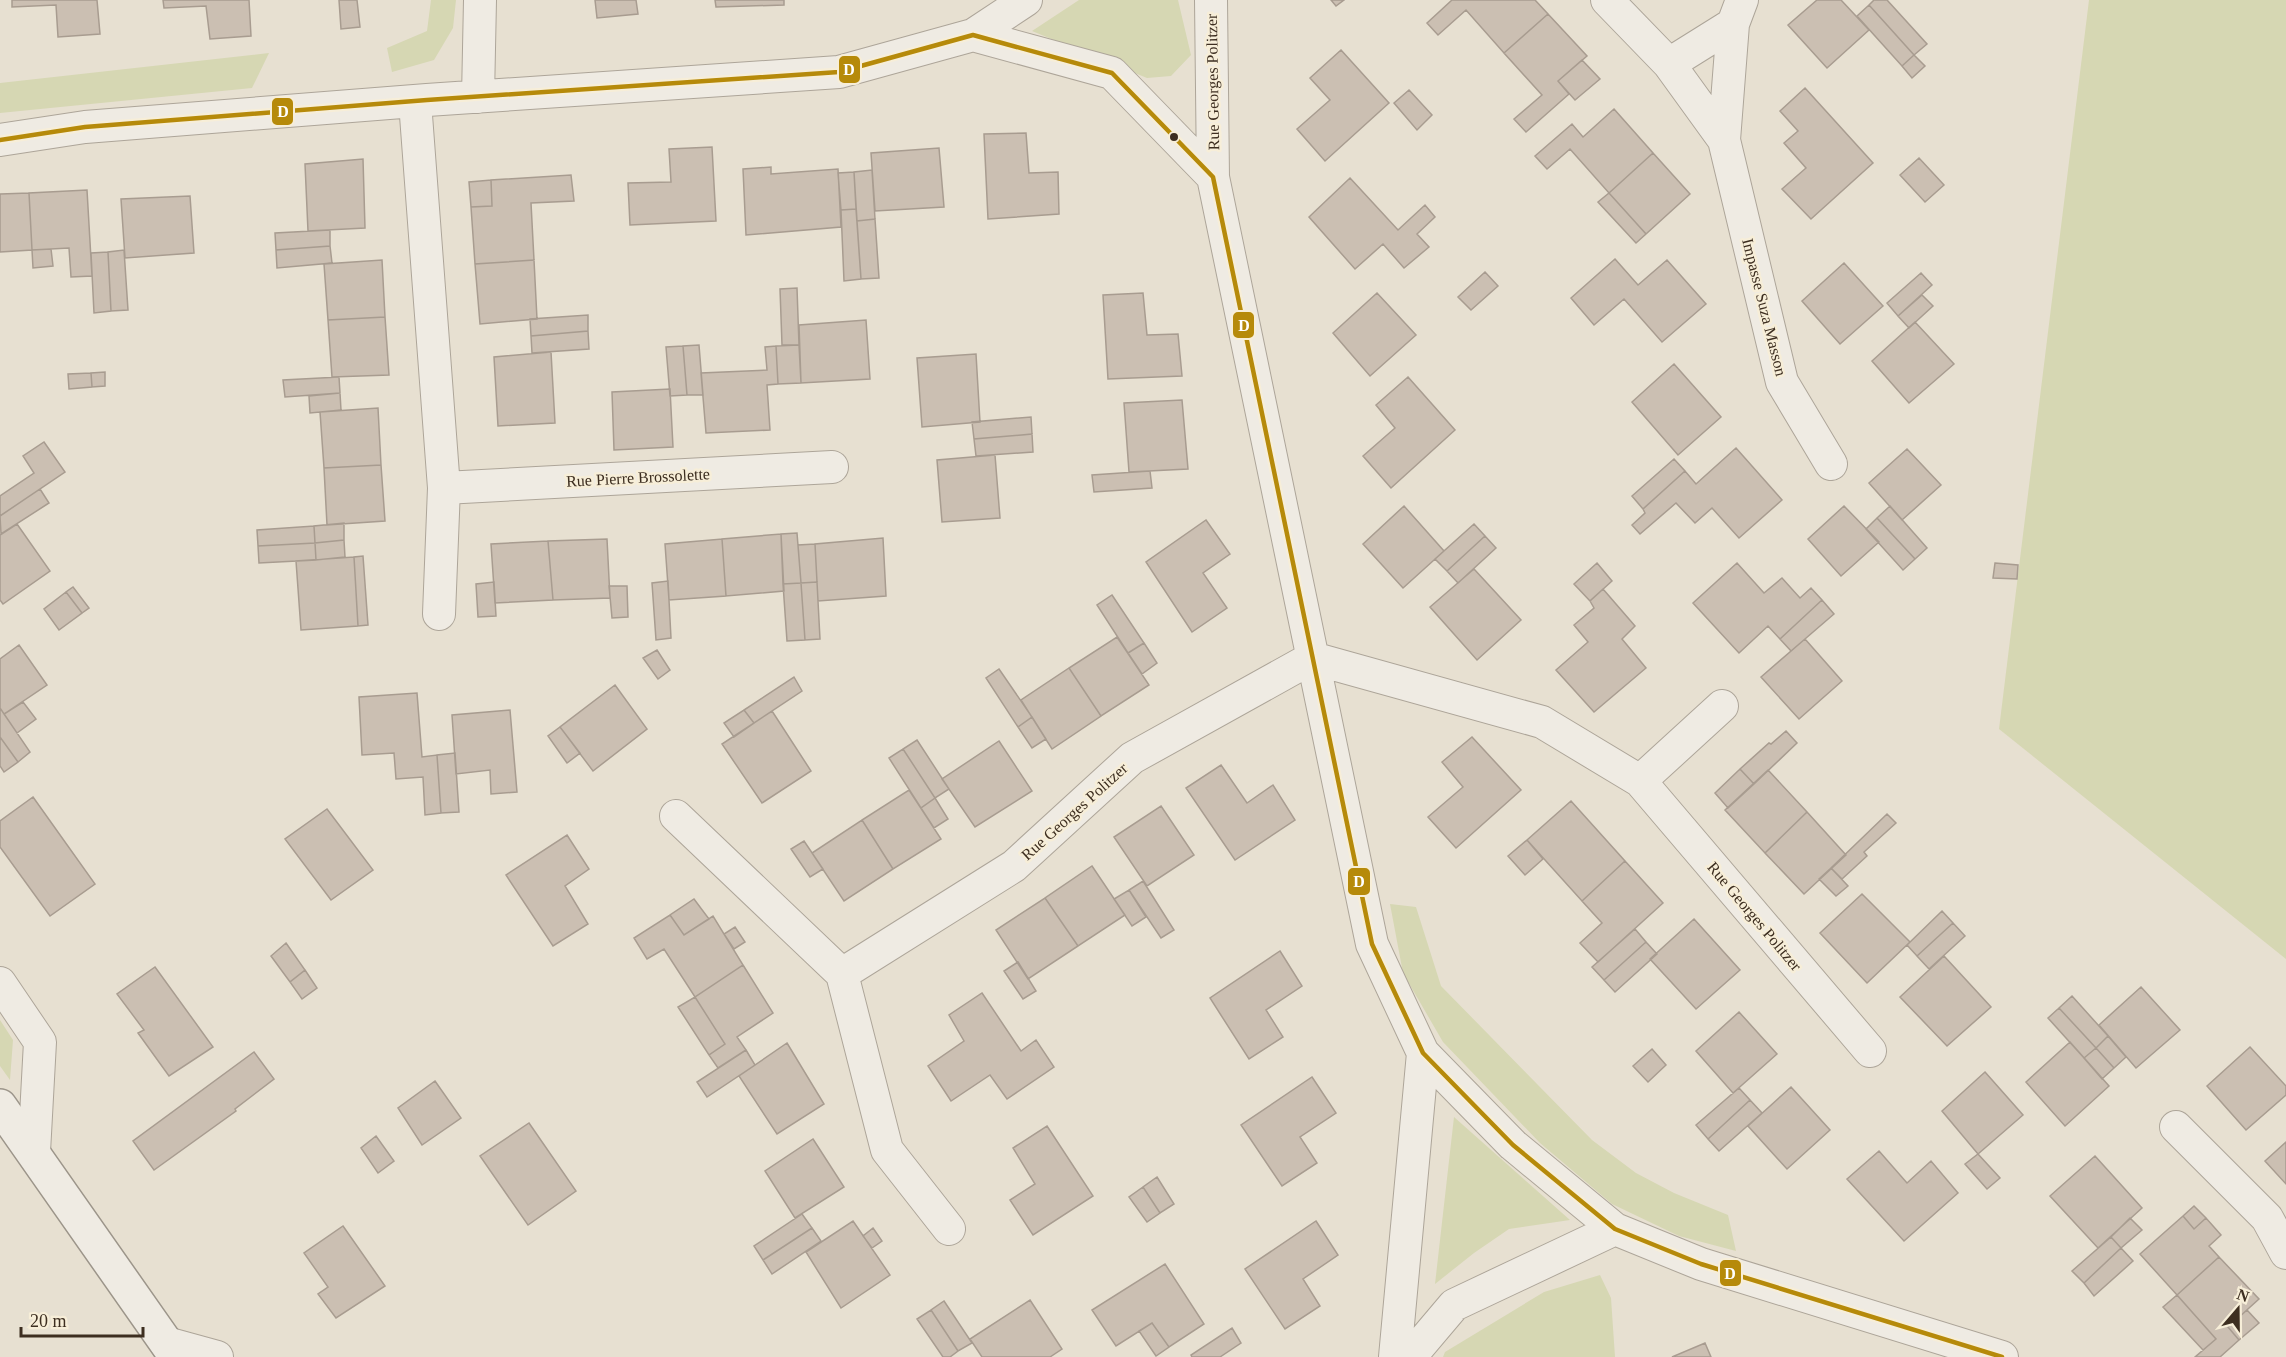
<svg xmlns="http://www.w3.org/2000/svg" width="2286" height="1357" viewBox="0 0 2286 1357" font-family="'Times New Roman',serif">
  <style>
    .green { fill: #d6d7b3 }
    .building { fill: #cbbfb2; stroke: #a89c90; stroke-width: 1.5 }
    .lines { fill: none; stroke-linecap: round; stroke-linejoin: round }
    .minor-casing { stroke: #ada599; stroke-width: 34 }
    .secondary-casing { stroke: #9c958a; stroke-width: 36 }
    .minor { stroke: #efebe3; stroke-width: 32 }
    .secondary { stroke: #efebe3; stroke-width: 33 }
    .bus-1-casing { stroke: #f7eed8; stroke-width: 9 }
    .bus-1 { stroke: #b68a0a; stroke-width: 4.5 }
    .bus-dot { fill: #3d2e20; stroke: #f7eed8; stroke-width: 2 }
    .labels { text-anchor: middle; stroke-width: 5; stroke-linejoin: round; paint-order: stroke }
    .street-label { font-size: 16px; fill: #3d2e20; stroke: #f7eed8 }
    .line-badge { stroke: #f7eed8; stroke-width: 2 }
    .badge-label { font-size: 16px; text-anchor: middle; font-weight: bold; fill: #fff }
  </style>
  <rect width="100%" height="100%" fill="#e7e0d1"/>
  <!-- green -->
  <path class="green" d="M431 0H456L453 28 434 60 392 72 387 48 427 31Z
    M1079 0H1178L1191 55 1171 76 1147 78 1032 31Z
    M2089 0H2286V959L1999 729Z
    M269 53 252 88 0 113V83Z
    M1390 904 1416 907 1441 986 1592 1140 1636 1173 1674 1193 1728 1215 1736 1251 1679 1236 1612 1204 1540 1143 1443 1042 1403 973Z
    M0 1020 13 1040 10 1080 0 1066Z
    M1454 1117 1570 1220 1509 1229 1474 1253 1435 1284Z
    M1600 1275 1611 1298 1615 1357H1443L1445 1352 1544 1292Z"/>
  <!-- building -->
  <path class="building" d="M12 0H97L100 34 58 37 56 5 12 7Z
    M163 0H249L251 36 210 39 206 6 164 8Z
    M339 0H357L360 27 341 29Z
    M595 0H636L638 14 597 18Z
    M715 0H784V5L716 7Z
    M1331 0H1344L1336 6Z
    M1452 0H1535L1548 14 1504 53 1466 10 1438 35 1427 23Z
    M1817 0H1841L1869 30 1827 68 1788 25Z
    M1874 0H1887L1927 44 1914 55 1869 5Z
    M1869 5 1914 55 1902 66 1857 16Z
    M1548 14 1587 56 1558 81 1569 94 1526 132 1514 119 1542 95 1504 53Z
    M1341 50 1389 103 1325 161 1297 129 1330 100 1310 78Z
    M1914 55 1925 66 1912 78 1902 66Z
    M1582 60 1600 79 1575 100 1558 81Z
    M1805 88 1873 163 1811 219 1782 189 1806 168 1784 143 1798 131 1780 111Z
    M1409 90 1432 115 1417 130 1394 103Z
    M1614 109 1653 153 1609 193 1570 149 1547 169 1535 156 1572 124 1583 137Z
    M1026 133 1029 173 1058 172 1059 214 988 219 984 134Z
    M712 147 716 221 630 225 628 183 671 182 669 149Z
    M939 148 944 207 875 211 871 153Z
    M1653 153 1690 194 1646 234 1609 193Z
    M1919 158 1944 185 1925 202 1900 175Z
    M363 159 365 228 308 231 305 164Z
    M771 167V174L838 169 841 227 746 235 743 169Z
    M872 170 875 219 857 221 854 172Z
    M854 172 856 209 841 210 838 173Z
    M571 175 574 201 531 203 534 260 475 264 471 207 492 206 491 180Z
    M1350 178 1398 230 1425 205 1435 217 1417 234 1429 247 1404 268 1383 244 1355 269 1309 217Z
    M491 180 492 206 471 207 469 182Z
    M87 190 92 276 71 277 69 248 32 250 29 193Z
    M29 193 32 250 0 252V194Z
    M1609 193 1646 234 1636 243 1598 202Z
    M190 196 194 253 125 258 121 199Z
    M856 209 861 279 844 281 841 210Z
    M875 219 879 278 861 279 857 221Z
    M330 230V246L276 250 275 233Z
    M330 246 332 263 277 268 276 250Z
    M51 249 53 266 33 268 32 250Z
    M124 250 128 310 111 311 108 252Z
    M108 252 111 311 94 313 91 253Z
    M1615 259 1638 285 1667 260 1706 304 1662 342 1624 299 1594 325 1571 298Z
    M382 260 385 317 328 320 324 264Z
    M534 260 537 319 480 324 475 264Z
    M1844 263 1883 306 1840 344 1802 301Z
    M1485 272 1498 286 1471 310 1458 297Z
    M1921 273 1932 285 1898 316 1887 303Z
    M797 288 799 345H782L780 289Z
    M1143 293 1147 335 1178 334 1182 376 1108 379 1103 295Z
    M1377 293 1416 335 1370 376 1333 333Z
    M1922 295 1933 306 1909 328 1898 316Z
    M588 315V331L531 336 530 319Z
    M385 317 389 375 332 377 328 320Z
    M866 320 870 379 801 383 799 325Z
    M1915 322 1954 364 1909 403 1872 361Z
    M588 331 589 349 532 353 531 336Z
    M699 345 703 395H687L683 346Z
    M799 345 801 383 778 384 776 346Z
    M683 346 687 395 670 396 666 347Z
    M776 346 778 384 767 385 770 430 706 433 701 373 767 370 765 347Z
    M551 352 555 423 498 426 494 357Z
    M976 354 980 422 922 427 917 358Z
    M1674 364 1721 417 1678 455 1632 402Z
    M105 372V386L92 387 91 373Z
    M91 373 92 387 69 389 68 374Z
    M339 377 340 393 285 397 283 380Z
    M1408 377 1455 430 1391 488 1363 456 1395 428 1376 405Z
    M670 389 673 447 614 450 612 392Z
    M340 393 341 410 310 413 309 396Z
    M1182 400 1188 469 1129 472 1124 403Z
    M378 408 381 465 324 468 320 412Z
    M1031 417 1032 434 974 439 972 422Z
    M1032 434 1033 452 976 456 974 439Z
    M44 442 65 472 0 516V496L34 473 23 456Z
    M1736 448 1782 500 1739 538 1712 508 1695 523 1676 503 1640 534 1632 525 1645 513 1643 509 1685 471 1696 484Z
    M1907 449 1941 485 1902 520 1869 483Z
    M995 455 1000 518 942 522 937 460Z
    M1674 459 1685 471 1643 509 1632 496Z
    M381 465 385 521 327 525 324 468Z
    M1150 471 1152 488 1094 492 1092 475Z
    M40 489 49 503 1 534 0 516Z
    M1404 506 1444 551 1403 588 1363 544Z
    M1844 506 1879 542 1841 576 1808 539Z
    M1890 506 1927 548 1915 559 1877 518Z
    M1877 518 1915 559 1903 570 1866 529Z
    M1206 520 1230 554 1203 573 1227 608 1192 632 1146 562Z
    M344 523V540L315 543 314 526Z
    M17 524 50 571 3 604 0 600V535Z
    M1474 524 1485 536 1447 571 1435 559Z
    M314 526 315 543 258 546 257 530Z
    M797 533 801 583 783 584 781 534Z
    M781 534 784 591 726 596 722 539Z
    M1485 536 1496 548 1458 583 1447 571Z
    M883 538 886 596 818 601 815 544Z
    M607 539 610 598 553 600 548 541Z
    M722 539 726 596 669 600 665 544Z
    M344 540 345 557 316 560 315 543Z
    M548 541 553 600 495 603 491 544Z
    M315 543 316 560 259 563 258 546Z
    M815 544 817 582 801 583 798 545Z
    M363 556 368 625 358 626 354 557Z
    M354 557 358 626 301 630 296 561Z
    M1597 563 1612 581 1590 601 1574 584Z
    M1737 563 1764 593 1782 578 1800 598 1811 588 1822 600 1780 639 1768 626 1739 653 1693 603Z
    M1995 563 2018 565 2017 579 1993 578Z
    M1474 569 1521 620 1477 660 1430 607Z
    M668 581 671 638 656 640 652 583Z
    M494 582 496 616 478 617 476 584Z
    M817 582 820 639 805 640 801 583Z
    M801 583 805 640 787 641 783 584Z
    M609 586H627L628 617 612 618Z
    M73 587 89 608 82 613 66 592Z
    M1603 589 1635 626 1622 639 1646 668 1594 712 1556 670 1588 642 1574 625 1594 608 1590 601Z
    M66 592 82 613 59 630 44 609Z
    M1112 595 1144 643 1128 653 1097 605Z
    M1822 600 1834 614 1791 651 1780 639Z
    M1117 637 1149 685 1101 716 1069 668Z
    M1805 639 1842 681 1799 719 1761 677Z
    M1144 643 1157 663 1142 674 1128 653Z
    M19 645 47 685 4 714 0 708V659Z
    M657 650 670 670 658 679 643 658Z
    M1069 668 1101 716 1052 749 1021 700Z
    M999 669 1032 717 1018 727 986 678Z
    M794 677 802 691 754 723 744 710Z
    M615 685 647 729 593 771 560 727Z
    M417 693 422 757 437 755 441 813 425 815 423 777 396 779 394 753 362 755 359 697Z
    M23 702 36 719 17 733 4 714Z
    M0 708 30 752 18 762 0 737Z
    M510 710 517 792 491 794 490 770 456 774 452 715Z
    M744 710 754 723 734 737 724 723Z
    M772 711 811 771 762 803 722 744Z
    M1032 717 1046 739 1032 748 1018 727Z
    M560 727 580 753 567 763 548 736Z
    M1786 731 1797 743 1754 784 1740 769 1769 743 1771 744Z
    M0 737 18 762 4 772 0 766Z
    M1472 737 1521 790 1456 848 1428 817 1463 787 1442 762Z
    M917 740 949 789 935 798 903 749Z
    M999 741 1032 791 975 827 942 779Z
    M903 749 935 798 921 808 889 758Z
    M455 753 459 812 441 813 437 755Z
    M1221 765 1247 803 1273 785 1295 820 1235 860 1186 788Z
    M1740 769 1754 784 1728 808 1715 793Z
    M1768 770 1807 812 1765 853 1725 810Z
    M909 790 941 839 893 869 862 820Z
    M33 797 95 884 50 916 0 847V821Z
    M935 798 948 819 934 828 921 808Z
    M1571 801 1625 861 1582 901 1527 840Z
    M1161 806 1194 855 1147 886 1114 837Z
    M327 809 373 870 331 900 285 839Z
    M1807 812 1846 855 1804 894 1765 853Z
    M1887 814 1896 823 1864 852 1867 856 1842 879 1831 868Z
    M862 820 893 869 844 901 812 853Z
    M567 835 589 869 565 886 588 924 553 946 506 875Z
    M1527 840 1543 859 1525 875 1508 856Z
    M804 841 823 869 810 877 791 849Z
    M1625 861 1663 903 1598 962 1580 943 1602 923 1582 901Z
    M1092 866 1125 915 1078 946 1045 898Z
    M1831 868 1848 886 1836 896 1819 879Z
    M1143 881 1174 930 1161 938 1129 890Z
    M1129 890 1146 917 1132 926 1114 899Z
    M1862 894 1910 942 1867 983 1820 933Z
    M1045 898 1078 946 1028 979 996 930Z
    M694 899 709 919 684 935 670 915Z
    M1942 911 1953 923 1917 956 1907 945Z
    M670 915 684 935 713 916 743 965 695 997 664 949 647 959 634 938Z
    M1694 919 1740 970 1696 1009 1650 959Z
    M1953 923 1965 936 1929 969 1917 956Z
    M735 927 745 942 734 949 724 934Z
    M1635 929 1646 942 1604 980 1592 967Z
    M1646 942 1657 954 1615 992 1604 980Z
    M286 943 305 970 290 982 271 956Z
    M1280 951 1302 986 1266 1010 1283 1037 1249 1059 1210 998Z
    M1944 956 1991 1007 1947 1046 1900 997Z
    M1018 962 1036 991 1023 999 1004 971Z
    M743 965 773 1013 737 1037 746 1050 718 1068 709 1055 725 1044 695 997Z
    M155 967 213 1047 169 1076 138 1033 144 1030 117 994Z
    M305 970 317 988 302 999 290 982Z
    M2141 987 2180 1030 2136 1068 2099 1025Z
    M982 993 1021 1051 1036 1040 1054 1067 1007 1099 990 1075 951 1101 928 1066 964 1041 949 1015Z
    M2072 996 2108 1036 2096 1048 2059 1008Z
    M695 997 725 1044 709 1055 678 1007Z
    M2059 1008 2096 1048 2084 1058 2048 1018Z
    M1739 1012 1777 1054 1733 1093 1696 1051Z
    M2108 1036 2126 1057 2114 1068 2096 1048Z
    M2070 1042 2109 1086 2065 1126 2026 1082Z
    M787 1043 824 1104 777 1134 739 1076Z
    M2250 1047 2286 1086V1095L2246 1130 2207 1086Z
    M2096 1048 2114 1068 2102 1079 2084 1058Z
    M1652 1049 1666 1065 1648 1082 1633 1066Z
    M746 1050 755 1065 707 1097 697 1082Z
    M254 1052 274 1079 235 1109 236 1111 154 1170 133 1141Z
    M1985 1072 2023 1115 1978 1154 1942 1111Z
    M1312 1077 1336 1113 1300 1137 1317 1163 1282 1186 1241 1125Z
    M435 1081 461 1118 422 1145 398 1108Z
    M1791 1087 1830 1130 1787 1169 1748 1126Z
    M1739 1088 1750 1100 1708 1139 1696 1125Z
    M1750 1100 1762 1113 1719 1151 1708 1139Z
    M529 1123 576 1191 528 1225 480 1156Z
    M1047 1126 1093 1196 1033 1235 1010 1200 1035 1184 1013 1148Z
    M376 1136 394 1161 378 1173 361 1148Z
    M813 1139 844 1187 795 1218 765 1171Z
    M2286 1142V1184L2265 1161Z
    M1879 1151 1907 1183 1931 1161 1958 1193 1904 1241 1847 1179Z
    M1978 1154 2000 1178 1987 1189 1965 1164Z
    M2095 1156 2142 1208 2098 1248 2050 1196Z
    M1157 1177 1174 1204 1160 1213 1143 1187Z
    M1143 1187 1160 1213 1147 1222 1129 1197Z
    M2194 1206 2206 1218 2194 1229 2183 1216Z
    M802 1214 812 1228 763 1260 754 1246Z
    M2183 1216 2194 1229 2206 1218 2221 1235 2209 1246 2219 1257 2177 1295 2140 1254Z
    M2130 1218 2142 1230 2121 1248 2111 1237Z
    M853 1221 890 1275 841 1308 806 1252Z
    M1316 1221 1338 1255 1303 1279 1320 1306 1285 1329 1245 1269Z
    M343 1226 385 1286 336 1318 318 1294 328 1287 304 1253Z
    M812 1228 821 1241 772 1274 763 1260Z
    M873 1228 882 1241 872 1248 863 1236Z
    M2111 1237 2121 1248 2084 1283 2072 1271Z
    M2121 1248 2133 1261 2094 1296 2084 1283Z
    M2219 1257 2259 1299 2228 1327 2239 1340 2220 1357H2195L2216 1339 2177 1295Z
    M1165 1264 1204 1324 1169 1347 1152 1323 1116 1346 1092 1310Z
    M2177 1295 2216 1339 2203 1350 2163 1307Z
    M1030 1300 1062 1349 1050 1357H982L970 1339Z
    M944 1301 972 1343 958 1351 931 1310Z
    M931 1310 958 1351 950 1357H943L917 1319Z
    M2247 1310 2259 1323 2239 1340 2228 1327Z
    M1152 1323 1169 1347 1156 1356 1139 1331Z
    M1232 1328 1241 1343 1220 1357H1192L1191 1355Z
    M1705 1343 1711 1357H1672Z"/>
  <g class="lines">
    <defs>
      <path id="minor" d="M1211 0 1213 177 1372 944 1423 1053 1513 1145 1615 1229 1701 1264 2002 1357
        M1607 0 1669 64 1724 140
        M1742 0 1733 24 1724 140 1782 382 1831 464
        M973 35 1112 73 1213 177
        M1669 64 1733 24
        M478 97 480 0
        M415 102 444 488 439 614
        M0 140 85 127 427 100 839 72 973 35 1026 0
        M444 488 832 467
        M1640 781 1722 706
        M676 816 842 974 887 1150 949 1229
        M842 974 1014 866 1132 758 1312 658 1542 722 1640 781 1870 1051
        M0 983 40 1042 34 1152
        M2176 1127 2267 1218 2286 1253
        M166 1343 217 1357
        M1395 1357 1423 1053
        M1410 1357 1454 1305 1615 1229"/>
      <path id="secondary" d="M0 1106 176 1357"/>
    </defs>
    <!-- minor casing -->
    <use href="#minor" class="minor-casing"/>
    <!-- secondary casing -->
    <use href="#secondary" class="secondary-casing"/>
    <!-- minor -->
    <use href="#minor" class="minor"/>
    <!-- secondary -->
    <use href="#secondary" class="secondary"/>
    <defs>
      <path id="bus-1" d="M0 140 85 127 427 100 839 72 973 35 1112 73 1213 177 1372 944 1423 1053 1513 1145 1615 1229 1701 1264 2002 1357"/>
    </defs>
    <!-- bus-1 casing -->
    <use href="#bus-1" class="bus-1-casing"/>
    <!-- bus-1 -->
    <use href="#bus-1" class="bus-1"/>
  </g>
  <!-- markers -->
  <circle class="bus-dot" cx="1174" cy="137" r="5"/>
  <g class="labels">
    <!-- street labels -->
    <g class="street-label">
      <text transform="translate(1212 82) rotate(-91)" y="6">Rue Georges Politzer</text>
      <text transform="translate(1765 307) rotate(76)" y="6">Impasse Suza Masson</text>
      <text transform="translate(638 477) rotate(-3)" y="6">Rue Pierre Brossolette</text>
      <text transform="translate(1074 811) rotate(-42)" y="6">Rue Georges Politzer</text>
      <text transform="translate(1755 916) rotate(50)" y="6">Rue Georges Politzer</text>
    </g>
  </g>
  <g class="line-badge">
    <rect x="838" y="55" width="23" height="29" rx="6" fill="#b68a0a"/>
    <rect x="271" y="97" width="23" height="29" rx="6" fill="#b68a0a"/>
    <rect x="1232" y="311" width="23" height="28" rx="6" fill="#b68a0a"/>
    <rect x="1347" y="867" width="24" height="29" rx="6" fill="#b68a0a"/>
    <rect x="1719" y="1259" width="23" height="28" rx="6" fill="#b68a0a"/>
  </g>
  <g class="badge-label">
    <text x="849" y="75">D</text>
    <text x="283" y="117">D</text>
    <text x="1244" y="331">D</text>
    <text x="1359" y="887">D</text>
    <text x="1730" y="1279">D</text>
  </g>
  <!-- north arrow -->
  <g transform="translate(2238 1309) rotate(20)" stroke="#f7eed8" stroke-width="4.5" paint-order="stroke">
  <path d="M0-4.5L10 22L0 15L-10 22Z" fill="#3d2e20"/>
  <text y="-9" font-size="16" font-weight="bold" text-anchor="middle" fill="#3d2e20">N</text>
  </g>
  <!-- scale -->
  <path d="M21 1327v9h122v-9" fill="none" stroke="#3d2e20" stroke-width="3"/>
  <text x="30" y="1327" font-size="18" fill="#3d2e20" stroke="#f7eed8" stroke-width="4.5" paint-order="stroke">20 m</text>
</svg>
